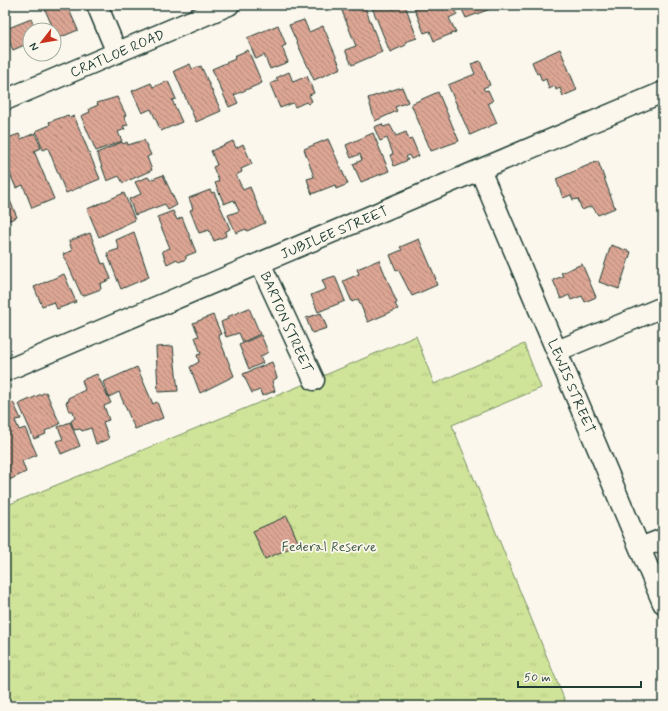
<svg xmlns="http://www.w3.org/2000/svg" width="668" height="711" viewBox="0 0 668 711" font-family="Mynerve,sans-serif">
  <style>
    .park { fill: url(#park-tufts); stroke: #789066 }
    .building { fill: url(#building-back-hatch); stroke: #1f3d34 }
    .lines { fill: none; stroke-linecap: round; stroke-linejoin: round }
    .minor-casing { stroke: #1f3d34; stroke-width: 23 }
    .minor { stroke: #fbf7ec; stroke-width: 20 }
    .labels { text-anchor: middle; stroke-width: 3.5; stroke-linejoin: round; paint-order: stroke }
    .street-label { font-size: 14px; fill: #1f3d34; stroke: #fbf7ec }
    .park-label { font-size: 14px; fill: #425e48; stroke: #fbf7ec }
  </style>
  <defs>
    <pattern id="park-tufts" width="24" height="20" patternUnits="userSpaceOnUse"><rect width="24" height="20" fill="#d0e499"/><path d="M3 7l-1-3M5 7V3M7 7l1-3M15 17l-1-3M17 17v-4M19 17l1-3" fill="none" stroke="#b2c484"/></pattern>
    <pattern id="building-back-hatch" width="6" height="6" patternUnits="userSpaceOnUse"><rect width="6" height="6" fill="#dca594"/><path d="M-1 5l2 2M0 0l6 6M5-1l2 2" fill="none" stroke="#b2887a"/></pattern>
  </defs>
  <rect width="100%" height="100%" fill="#fbf7ec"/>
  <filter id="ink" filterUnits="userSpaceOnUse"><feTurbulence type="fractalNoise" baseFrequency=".025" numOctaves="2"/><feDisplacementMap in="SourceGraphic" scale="8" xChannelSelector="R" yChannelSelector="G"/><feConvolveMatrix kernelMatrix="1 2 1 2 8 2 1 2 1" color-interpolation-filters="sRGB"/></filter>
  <g filter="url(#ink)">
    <!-- park -->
    <path class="park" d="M416 336 434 384 524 344 541 388 452 425 567 706H5V506L295 388Z"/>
    <!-- building -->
    <path class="building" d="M43 5H67L78 30 54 40V30H49L53 28Z
      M356 5H364L382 52 352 65 345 50 356 46 342 11Z
      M371 5H391L392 9 405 5 417 38 405 42 406 45 390 52Z
      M413 5H453L457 14 449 18 456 32 434 41 430 31 424 33Z
      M460 5H497L498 6 466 18Z
      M31 19 36 30H30V46L29 43 13 50 5 32V26L6 29Z
      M304 20 309 32 323 26 341 68 314 80 289 25Z
      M278 25 286 45 282 47 288 62 270 69 264 55 256 59 247 38Z
      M560 49 577 90 563 96 560 88 556 90 555 86 549 89 546 79 542 81 539 73 537 74 532 62Z
      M248 50 262 83 234 95 238 103 229 107 212 69 235 59 234 56Z
      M480 61 490 85 483 88 485 91 488 90 493 101 488 103 497 123 470 135 448 85 475 74 471 64Z
      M190 64 192 69 201 66 221 111 196 122 174 71Z
      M289 72 293 82 307 76 314 93 309 95 312 101 308 104 306 102 295 107 293 103 280 108 270 84 278 80 276 78Z
      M168 81 176 99 172 100 182 122 161 131 151 109 142 113 132 91 151 83 153 87Z
      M402 87 408 102 395 107 397 111 375 121 368 98Z
      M438 92 459 141 431 151 411 104Z
      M117 97 126 115 124 116 128 125 123 126 125 129 118 132 122 141 96 151 81 116 90 112 89 109 98 105 97 103Z
      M68 115 69 118 74 116 100 179 66 193 48 148 43 150 36 131 50 125 49 122Z
      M382 124 383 127 390 125 396 136 406 132 409 140 412 139 419 156 411 159 409 155 406 157 408 160 394 166 390 155 393 154 387 138 380 141 374 127Z
      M35 133 41 148 34 151 54 199 32 208 23 185 16 188 5 162V139L19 134 21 139Z
      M373 133 389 171 361 182 353 164 362 160 360 154 351 158 346 145Z
      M328 139 348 184 336 189 335 185 312 194 307 179 314 177 304 149Z
      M144 140 151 155 147 157 152 170 123 183 119 176 107 181 97 153 122 142 123 144 127 142 128 145Z
      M233 141 236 148 243 144 252 164 241 169 242 172 236 175 243 190 250 187 265 223 247 231 246 229 236 233 228 215 239 211 234 200 224 204 215 183 219 181 213 167 217 165 211 151Z
      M598 161 615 208 598 215 592 206 582 210 578 199 573 200 571 195 563 198 556 179Z
      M163 175 177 205 168 210 165 204 135 215 129 199 141 194 135 182 148 177 150 180Z
      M5 189 17 217 5 222Z
      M210 190 212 193 214 192 230 229 225 232 226 236 214 241 209 230 199 233 190 210 193 209 189 198Z
      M124 193 135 220 99 237 87 209Z
      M173 211 177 220 182 217 196 252 186 256V259L179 262 177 259 167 264 162 251 170 248 157 217Z
      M134 232 149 277 121 289 107 253 119 249 116 240Z
      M90 233 102 264 105 263 111 279 100 284 101 289 82 296 63 254 72 251 69 241Z
      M419 239 436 279 435 280 437 285 412 296 398 269 396 270 390 255 402 250 400 247Z
      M611 245 631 252 619 289 599 282Z
      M379 260 397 303 395 304 398 309 368 322 358 299 352 302 343 281 359 274 357 269Z
      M582 264 596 297 585 302 582 296 571 300 569 295 561 299 553 280 563 276 561 273Z
      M64 274 76 302 57 309 54 302 42 306 34 287Z
      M335 276 345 301 318 312 311 295 326 289 322 280Z
      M249 308 260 334 243 342 239 333 226 337 221 322 228 319 227 317Z
      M321 313 327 328 312 333 306 318Z
      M213 315 221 334 218 335 234 376 200 393 190 367 199 362 197 355 201 354 195 337 199 336 193 323Z
      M261 335 268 352 260 357 263 363 249 369 239 345Z
      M173 346 178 391 158 392 156 347Z
      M272 362 277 378 272 381 275 391 262 396 260 390 252 393 243 374Z
      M137 367 153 404 157 402 163 418 135 429 119 392 109 397 103 382Z
      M97 374 111 403 104 406 109 420 103 422 109 439 96 444 91 428 82 431 80 429 74 430 71 421 75 418 73 411H69L66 402 69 401 68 398 85 390 82 380Z
      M46 392 60 424 45 431 46 434 34 439 19 404Z
      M13 402 21 419 15 420 19 430 25 428 37 455 22 461 26 472 5 482V406Z
      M70 422 80 446 61 454 56 441 63 439 58 427Z
      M287 516 299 544 265 559 253 531Z"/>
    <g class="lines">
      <defs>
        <path id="minor" d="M97 5 117 53
          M5 100 229 5
          M480 170 663 603
          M260 263 314 380
          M557 351 663 307
          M5 371 663 92
          M640 548 663 539"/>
      </defs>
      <!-- minor casing -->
      <use href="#minor" class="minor-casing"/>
      <!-- minor -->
      <use href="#minor" class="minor"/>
    </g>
  </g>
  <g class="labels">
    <!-- street labels -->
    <g class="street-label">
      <text transform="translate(117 53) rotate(-23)" y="5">CRATLOE ROAD</text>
      <text transform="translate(334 232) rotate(-23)" y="5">JUBILEE STREET</text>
      <text transform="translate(287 322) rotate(66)" y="5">BARTON STREET</text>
      <text transform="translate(572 386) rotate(67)" y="5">LEWIS STREET</text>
    </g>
    <!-- park labels -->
    <g class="park-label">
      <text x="329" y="551">Federal Reserve</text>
    </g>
  </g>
  <!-- margin -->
  <rect width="668" height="711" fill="none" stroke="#fbf7ec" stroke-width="20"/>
  <rect x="10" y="10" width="648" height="691" fill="none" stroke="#1f3d34" stroke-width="1.5" filter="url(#ink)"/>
  <!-- north arrow -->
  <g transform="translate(42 42) rotate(239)"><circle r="19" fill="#fbf7ec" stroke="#a3ada2"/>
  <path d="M0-3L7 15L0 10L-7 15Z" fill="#c8321e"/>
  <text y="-6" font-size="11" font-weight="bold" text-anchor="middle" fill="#1f3d34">N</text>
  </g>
  <!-- scale -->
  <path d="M518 681v6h123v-6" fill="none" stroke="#1f3d34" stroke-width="2"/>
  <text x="524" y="681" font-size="12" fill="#1f3d34" stroke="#fbf7ec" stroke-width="3" paint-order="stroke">50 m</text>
</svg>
